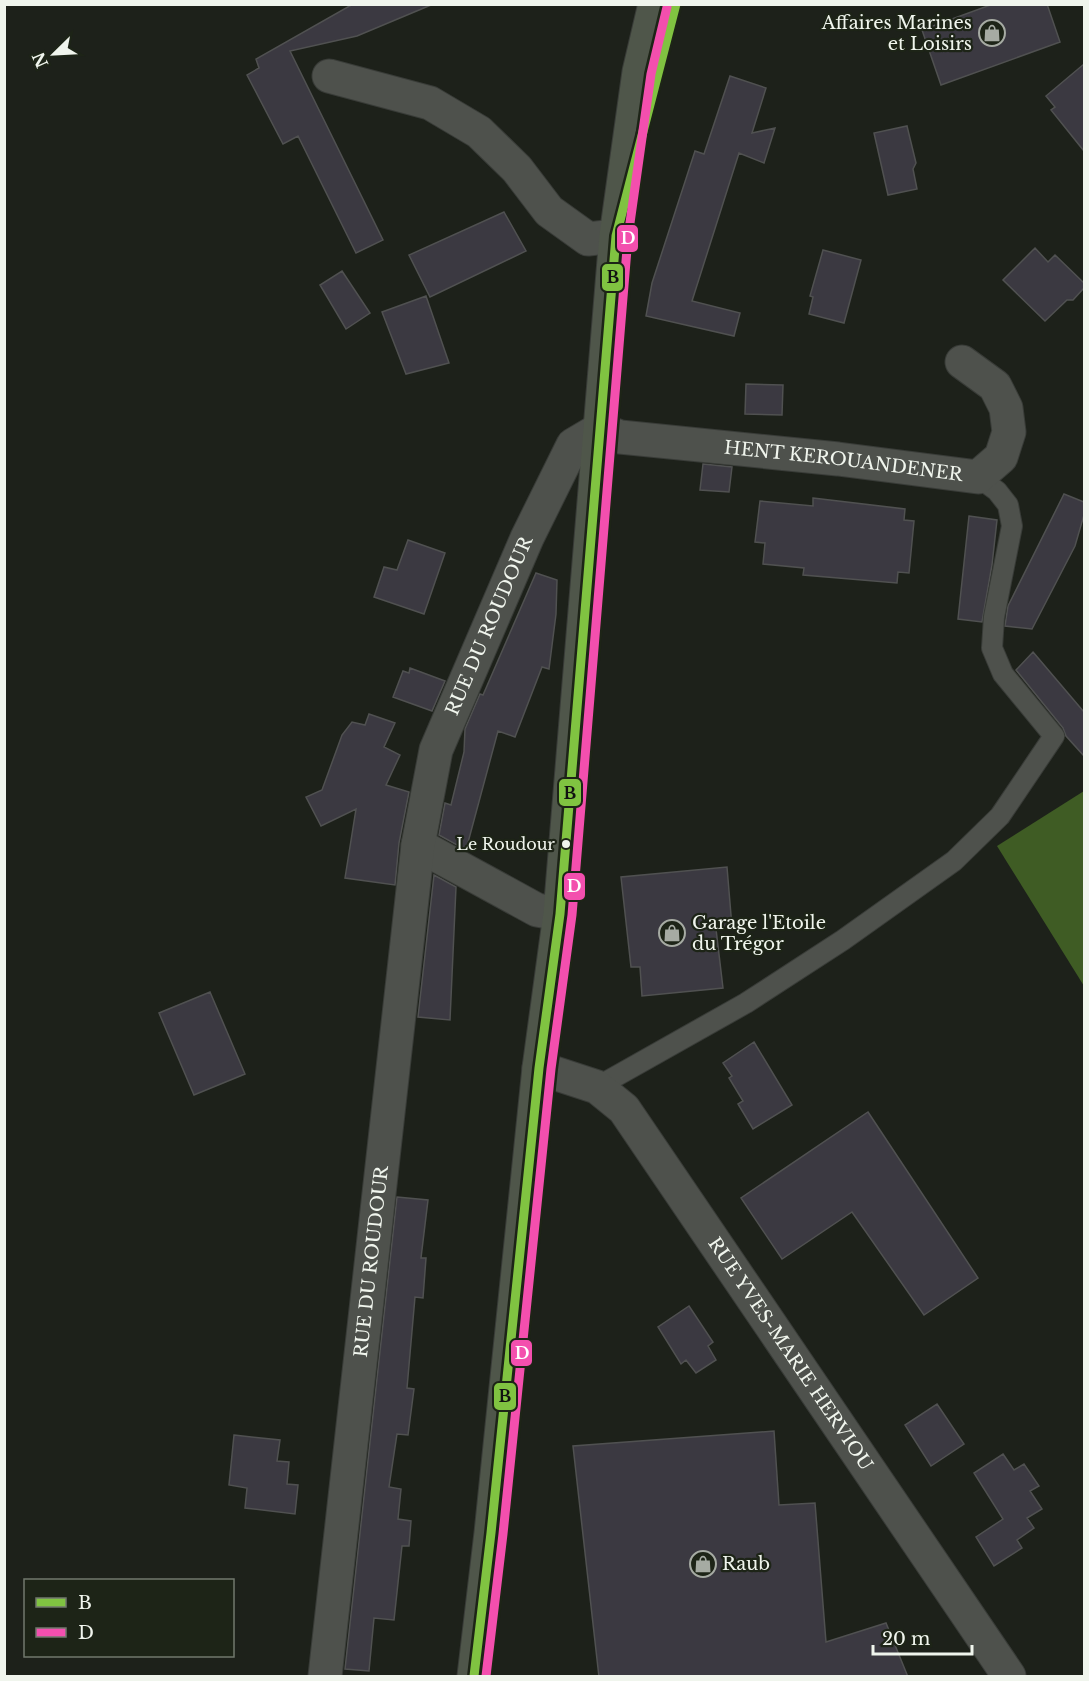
<svg xmlns="http://www.w3.org/2000/svg" width="1089" height="1681" viewBox="0 0 1089 1681" font-family="'Libre Baskerville',serif">
  <style>
    .forest { fill: #3f5c24 }
    .building { fill: #3b3941; stroke: #505151; stroke-width: 1.5 }
    .lines { fill: none; stroke-linecap: round; stroke-linejoin: round }
    .lane-casing { stroke: #393c38; stroke-width: 22 }
    .street-casing { stroke: #393c38; stroke-width: 35 }
    .primary-casing { stroke: #393c38; stroke-width: 35 }
    .lane { stroke: #4e514c; stroke-width: 20 }
    .street { stroke: #4e514c; stroke-width: 33 }
    .primary { stroke: #4f564a; stroke-width: 33 }
    .bus-1-casing { stroke: #1d2417; stroke-width: 14 }
    .bus-2-casing { stroke: #1d2417; stroke-width: 14 }
    .bus-1 { stroke: #80c341; stroke-width: 9 }
    .bus-2 { stroke: #f34fae; stroke-width: 9 }
    .bus-dot { fill: #f0f5ed; stroke: #1d2417; stroke-width: 2 }
    .labels { text-anchor: middle; stroke-width: 4.5; stroke-linejoin: round; paint-order: stroke }
    .bus-label { font-size: 16px; fill: #f0f5ed; stroke: #1d2417; text-anchor: end }
    .poi-label { font-size: 18px; fill: #f0f5ed; stroke: #1d2417; text-anchor: start }
    .street-label { font-size: 18px; fill: #f0f5ed; stroke: #1d2417 }
    .line-badge { stroke: #1d2417; stroke-width: 2 }
    .badge-label { font-size: 16px; text-anchor: middle; font-weight: bold; fill: #fff }
    .pale-badge-label { font-size: 16px; text-anchor: middle; font-weight: bold; fill: #111 }
  </style>
  <rect width="100%" height="100%" fill="#1d211a"/>
  <!-- forest -->
  <path class="forest" d="M1084 791V986L997 846Z"/>
  <!-- building -->
  <path class="building" d="M353 4 431 5 357 36 290 51 383 240 356 253 298 136 283 144 247 75 259 68 256 59Z
    M993 4H1047L1060 42 941 85 922 30Z
    M1084 64V151L1051 110 1055 107 1046 96Z
    M730 76 766 88 752 133 775 128 764 163 739 153 692 301 740 313 734 336 646 316 652 283 695 151 704 154Z
    M907 126 916 163 913 169 917 189 888 195 874 133Z
    M504 212 526 251 430 297 409 255Z
    M1035 248 1048 262 1055 255 1084 283V288L1073 300H1067L1045 321 1003 280Z
    M823 250 861 260 844 323 809 314 813 297 810 296Z
    M342 271 370 313 346 329 320 285Z
    M426 296 449 363 406 374 382 312Z
    M746 384 783 385 782 415 745 414Z
    M703 464 732 467 729 492 700 490Z
    M1064 494 1084 502V515L1075 546 1032 629 1005 626 1008 606Z
    M813 498 905 509 904 520 914 521 909 573 898 572 897 583 803 575 804 568 763 564 765 543 755 542 760 501 813 506Z
    M969 516 997 520 992 565 982 622 958 619Z
    M408 540 445 553 424 614 374 597 384 567 397 570Z
    M536 573 557 580 556 614 549 669 542 667 515 737 498 731 466 850 439 835 445 803 451 805 464 752 465 729 480 694 483 695Z
    M1033 652 1084 712V756L1066 736 1063 728 1016 670Z
    M410 668 445 681 432 711 393 697 403 671 409 673Z
    M369 714 395 723 384 747 400 755 386 785 409 792 399 843 395 885 345 878 356 809 321 826 306 797 322 790 342 735 352 722 365 725Z
    M727 867 732 927 716 929 723 988 642 996 640 967H631L621 877Z
    M434 875 456 887 450 1020 418 1017Z
    M210 992 245 1074 194 1095 159 1013Z
    M754 1042 792 1105 753 1129 738 1104 743 1101 729 1078 732 1076 723 1063Z
    M868 1112 978 1278 924 1315 852 1212 782 1259 741 1198Z
    M397 1197 428 1200 421 1258H426L423 1298 415 1297 407 1388 414 1389 408 1435 397 1434 389 1487 401 1489 398 1519 411 1521 409 1546H402L394 1620 374 1618 369 1671 345 1669Z
    M689 1306 713 1342 708 1346 716 1360 696 1373 686 1360 681 1364 658 1327Z
    M937 1404 964 1444 931 1466 905 1425Z
    M774 1431 779 1505 815 1503 826 1642 886 1623 908 1677H599L573 1446Z
    M234 1435 280 1440 277 1461 289 1462 287 1484 298 1485 295 1514 245 1508 247 1488 229 1485Z
    M1003 1454 1014 1470 1024 1464 1039 1486 1030 1491 1042 1509 1027 1518 1034 1528 1017 1540 1022 1548 994 1566 976 1537 1003 1519 974 1473Z"/>
  <g class="lines">
    <defs>
      <path id="lane" d="M597 1087 746 1003 843 940 954 861 1000 816 1054 736 1003 674 992 648 994 617 1012 526 1008 505 997 491 978 477"/>
      <g id="street">
        <path d="M329 76 430 103 479 132 517 169 549 211 588 239 616 236"/>
        <path d="M418 845 537 910 560 914"/>
        <path id="s1" d="M539 1068 597 1087 624 1109 1009 1676"/>
        <path id="s2" d="M325 1676 418 845 436 750 527 538 573 445 600 429 620 437 838 459 978 477 1001 457 1009 432 1006 408 995 386 962 362"/>
      </g>
      <path id="primary" d="M474 1676 491 1533 539 1068 560 914 616 236 639 72 655 4"/>
    </defs>
    <!-- lane casing -->
    <use href="#lane" class="lane-casing"/>
    <!-- street casing -->
    <use href="#street" class="street-casing"/>
    <!-- primary casing -->
    <use href="#primary" class="primary-casing"/>
    <!-- lane -->
    <use href="#lane" class="lane"/>
    <!-- street -->
    <use href="#street" class="street"/>
    <!-- primary -->
    <use href="#primary" class="primary"/>
    <defs>
      <path id="bus-1" d="M474 1676 491 1533 539 1068 560 914 616 236 676 4"/>
      <path id="bus-2" d="M486 1676 503 1534 551 1069 572 915 628 237 651 74 667 7"/>
    </defs>
    <!-- bus-1 casing -->
    <use href="#bus-1" class="bus-1-casing"/>
    <!-- bus-2 casing -->
    <use href="#bus-2" class="bus-2-casing"/>
    <!-- bus-1 -->
    <use href="#bus-1" class="bus-1"/>
    <!-- bus-2 -->
    <use href="#bus-2" class="bus-2"/>
  </g>
  <!-- icons -->
  <defs>
    <symbol id="shop-ring" viewBox="-11 -11 22 22"><circle r="9.5" fill="#1d2417" stroke="#a6aba3" stroke-width="1.5"/><path d="M-5-2.5h2.3a2.7 3.5 0 0 1 5.4 0H5L5.5 6h-11ZM-1.5-2.5h3a1.5 2.3 0 0 0-3 0Z" fill="#a6aba3"/></symbol>
  </defs>
  <g fill-rule="evenodd">
    <use href="#shop-ring" x="977" y="18" width="30" height="30"/>
    <use href="#shop-ring" x="657" y="918" width="30" height="30"/>
    <use href="#shop-ring" x="688" y="1549" width="30" height="30"/>
  </g>
  <!-- markers -->
  <circle class="bus-dot" cx="566" cy="844" r="5"/>
  <g class="labels">
    <!-- bus labels -->
    <g class="bus-label">
      <text x="555" y="850">Le Roudour</text>
    </g>
    <!-- poi labels -->
    <g class="poi-label">
      <text x="972" y="29" text-anchor="end">Affaires Marines<tspan x="972" dy="21">et Loisirs</tspan></text>
      <text x="692" y="929">Garage l'Etoile<tspan x="692" dy="21">du Trégor</tspan></text>
      <text x="722" y="1570">Raub</text>
    </g>
    <!-- street labels -->
    <g class="street-label">
      <text dy="6" stroke="none"><textPath href="#s2" startOffset="1545">HENT KEROUANDENER</textPath></text>
      <text dy="6" stroke="none"><textPath href="#s2" startOffset="1068">RUE DU ROUDOUR</textPath></text>
      <text dy="6" stroke="none"><textPath href="#s2" startOffset="417">RUE DU ROUDOUR</textPath></text>
      <text dy="6" stroke="none"><textPath href="#s1" startOffset="392">RUE YVES-MARIE HERVIOU</textPath></text>
    </g>
  </g>
  <g class="line-badge">
    <rect x="616" y="224" width="23" height="29" rx="6" fill="#f34fae"/>
    <rect x="601" y="263" width="23" height="29" rx="6" fill="#80c341"/>
    <rect x="558" y="778" width="24" height="29" rx="6" fill="#80c341"/>
    <rect x="563" y="872" width="23" height="29" rx="6" fill="#f34fae"/>
    <rect x="510" y="1339" width="23" height="28" rx="6" fill="#f34fae"/>
    <rect x="493" y="1382" width="24" height="29" rx="6" fill="#80c341"/>
  </g>
  <g class="badge-label">
    <text x="628" y="244">D</text>
    <text x="574" y="892">D</text>
    <text x="522" y="1359">D</text>
  </g>
  <g class="pale-badge-label">
    <text x="613" y="283">B</text>
    <text x="570" y="799">B</text>
    <text x="505" y="1402">B</text>
  </g>
  <!-- border -->
  <rect width="1089" height="1681" fill="none" stroke="#f0f5ed" stroke-width="12"/>
  <!-- legend -->
  <rect x="24" y="1579" width="210" height="78" fill="#1d2417" stroke="#71786d" stroke-width="1.5"/>
  <rect x="36" y="1598" width="30" height="9" fill="#80c341" stroke="#71786d" stroke-width="1.5"/>
  <text x="78" y="1609" font-size="18" fill="#f0f5ed">B</text>
  <rect x="36" y="1628" width="30" height="9" fill="#f34fae" stroke="#71786d" stroke-width="1.5"/>
  <text x="78" y="1639" font-size="18" fill="#f0f5ed">D</text>
  <!-- north arrow -->
  <g transform="translate(54 54) rotate(246)" stroke="#1d2417" stroke-width="4.5" paint-order="stroke">
  <path d="M0-4.5L10 22L0 15L-10 22Z" fill="#f0f5ed"/>
  <text y="-9" font-size="16" font-weight="bold" text-anchor="middle" fill="#f0f5ed">N</text>
  </g>
  <!-- scale -->
  <path d="M873 1645v9h99v-9" fill="none" stroke="#f0f5ed" stroke-width="3"/>
  <text x="882" y="1645" font-size="18" fill="#f0f5ed" stroke="#1d2417" stroke-width="4.5" paint-order="stroke">20 m</text>
</svg>
